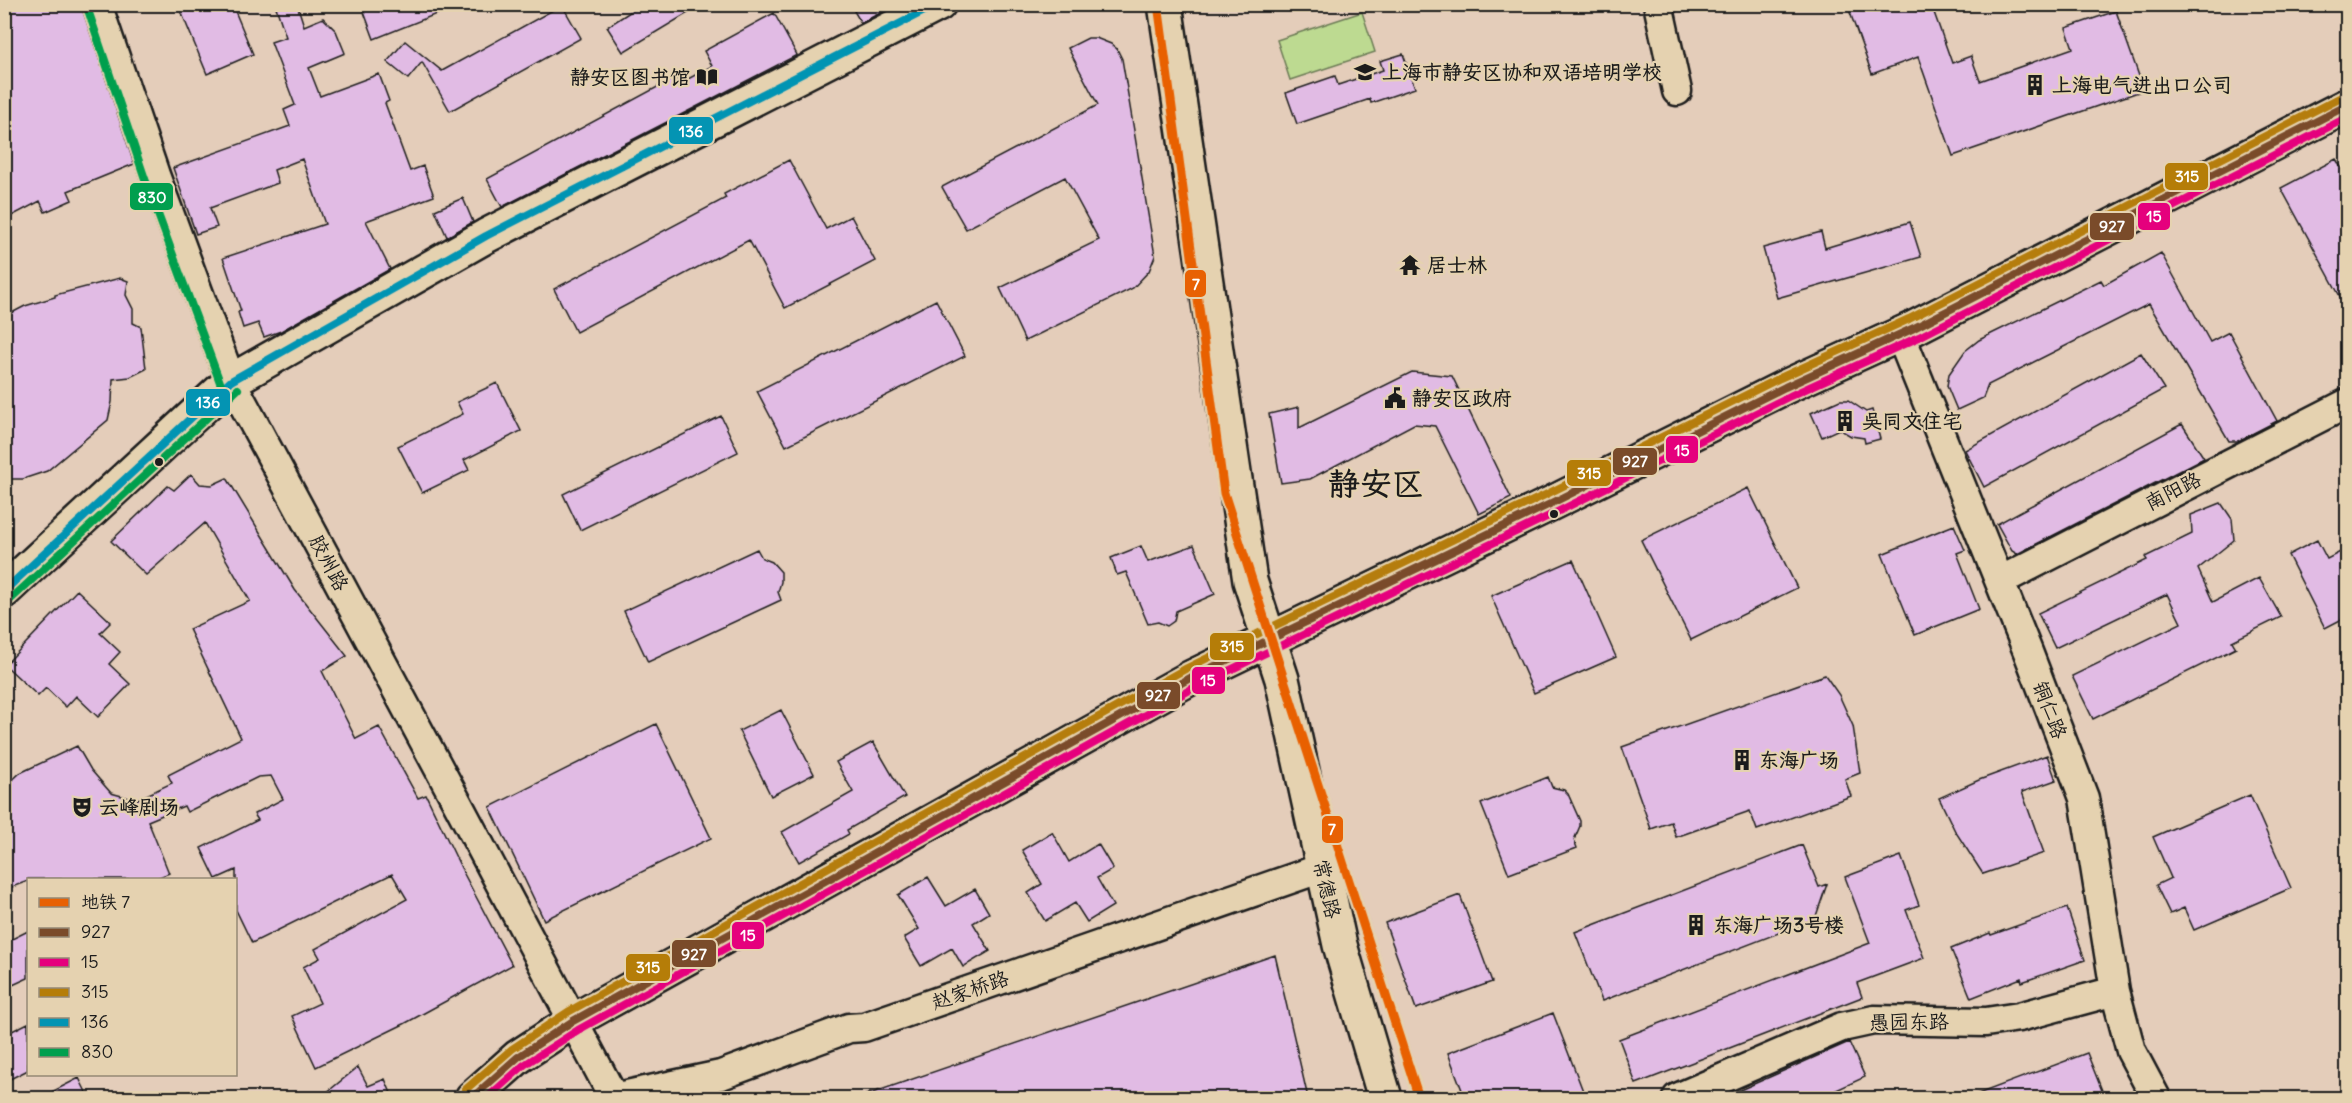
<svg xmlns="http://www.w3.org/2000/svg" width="2352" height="1103" viewBox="0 0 2352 1103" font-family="Delius,'LXGW WenKai TC',sans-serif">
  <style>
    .green { fill: #bdda91; stroke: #6c7b56; stroke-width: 1.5 }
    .building { fill: #e1bbe4; stroke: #1c1c1c; stroke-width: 1.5 }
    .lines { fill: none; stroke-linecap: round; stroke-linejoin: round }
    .minor-casing { stroke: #1c1c1c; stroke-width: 33 }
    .major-casing { stroke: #1c1c1c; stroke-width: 38 }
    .minor { stroke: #e5d2b0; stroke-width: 28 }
    .major { stroke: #e5d2b0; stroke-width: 33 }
    .bus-1-casing { stroke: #e5d2b0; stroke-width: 12 }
    .bus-2-casing { stroke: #e5d2b0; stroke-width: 12 }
    .bus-3-casing { stroke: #e5d2b0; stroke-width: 12 }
    .bus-4-casing { stroke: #e5d2b0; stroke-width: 12 }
    .bus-5-casing { stroke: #e5d2b0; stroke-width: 12 }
    .bus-1 { stroke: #7a4b2a; stroke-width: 8 }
    .bus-2 { stroke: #e5007d; stroke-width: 8 }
    .bus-3 { stroke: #b57d08; stroke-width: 8 }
    .bus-4 { stroke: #0494b3; stroke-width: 8 }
    .bus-5 { stroke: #019f4e; stroke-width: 8 }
    .metro-1-casing { stroke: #e5d2b0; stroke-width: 14 }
    .metro-1 { stroke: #e86103; stroke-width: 9 }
    .bus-dot { fill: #1c1c1c; stroke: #e5d2b0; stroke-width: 2 }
    .labels { text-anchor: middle; stroke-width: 4.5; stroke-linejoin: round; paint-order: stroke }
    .poi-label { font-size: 20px; font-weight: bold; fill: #1c1c1c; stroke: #e5d2b0; text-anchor: start }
    .street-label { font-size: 20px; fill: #1c1c1c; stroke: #e5d2b0 }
    .town-label { font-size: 32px; font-weight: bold; fill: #1c1c1c; stroke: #e5d2b0 }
    .line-badge { stroke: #e5d2b0; stroke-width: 2 }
    .badge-label { font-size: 16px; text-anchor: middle; font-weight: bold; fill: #fff }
  </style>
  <rect width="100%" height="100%" fill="#e4cdba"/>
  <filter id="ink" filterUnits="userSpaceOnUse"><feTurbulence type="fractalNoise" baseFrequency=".0167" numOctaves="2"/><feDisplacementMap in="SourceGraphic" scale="12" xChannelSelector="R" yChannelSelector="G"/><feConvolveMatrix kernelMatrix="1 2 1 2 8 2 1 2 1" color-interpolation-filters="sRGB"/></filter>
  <g filter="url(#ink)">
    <!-- green -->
    <path class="green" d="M1362 12 1375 52 1290 80 1277 40Z"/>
    <!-- building -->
    <path class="building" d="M4 4H81L134 164 68 191 72 200 45 212 40 201 4 220Z
      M178 4H232L253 54 207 74Z
      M275 4H297L304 26 323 18 336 31 345 53 309 68 320 96 379 74 389 101 385 103 410 171 423 166 434 196 366 221 390 269 281 331 264 337 258 323 243 328 238 312 241 311 223 258 325 224 302 159 274 170 278 183 210 208 217 227 196 234 173 168 290 126 284 110 295 105 271 42 286 37Z
      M361 4H458L459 5 374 39Z
      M642 4H703L623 52 607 27Z
      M850 4H897L861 23Z
      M1847 4H1931L1952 63 1971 56 1980 81 2073 48 2066 28 2116 11 2144 90 1953 156 1918 57 1872 74Z
      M562 5 581 38 450 111 422 62 408 79 387 62 405 41 442 71Z
      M774 13 797 55 502 207 487 179 676 77 679 84 712 66 704 51Z
      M1088 38H1096L1111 44 1117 49 1122 59 1155 256 1149 271 1133 288 1025 341 1000 288 1099 240 1065 177 966 229 942 187 1098 105 1068 48Z
      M1403 54 1415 88 1371 103 1370 99 1297 124 1286 93 1335 76 1338 85 1383 70 1380 61Z
      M2336 159 2348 179V311L2281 188Z
      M789 160 826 229 851 216 875 261 785 308 749 240 576 332 554 289 726 198 724 194Z
      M463 198 473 222 447 237 435 210Z
      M1910 222 1921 257 1777 298 1763 248 1821 232 1825 248Z
      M2161 253 2210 342 2229 332 2277 421 2238 441H2229L2149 304 1988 385 1983 398 1957 410 1947 386 1949 374 1965 351 1979 340 2101 280 2104 285Z
      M120 278 128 281 126 295 133 309V323L141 327 146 369 130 377 113 379 112 402 108 420 47 471 23 479H4V317L25 306 55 297V295Z
      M936 300 965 356 786 446 757 391Z
      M2141 353 2164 389 1984 487 1965 450Z
      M1412 372 1452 376 1511 498 1479 514 1435 426 1414 424 1310 479 1281 483 1269 414 1299 407V428Z
      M497 383 521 431 464 460 469 470 422 493 398 446 463 414 457 402Z
      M1840 400H1848L1866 412 1872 410 1880 439 1865 443 1864 438 1851 436 1839 429 1822 437 1811 413Z
      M721 416 738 452 580 530 563 494Z
      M2182 424 2204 458 2017 554 2012 551 1997 524Z
      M191 474 200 484 212 485 227 478 295 590 347 656 322 671 356 739 379 727 418 798 426 795 463 872 512 965 404 1024 316 1067 292 1016 320 1003 303 967 320 958 315 949 407 899 392 874 252 943 236 910V870L216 879 201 848 258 820 254 814 283 799 271 776 258 777 187 812 184 806 148 821 169 873 155 879H28V881L4 890V788L20 773 77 746 91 770 111 793 136 800 172 783 168 775 241 738 189 629 250 601 205 523 146 575 111 541 168 486 174 490Z
      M1748 488 1797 588 1691 640 1641 540Z
      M2221 503 2232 519 2234 540 2198 569 2213 602 2259 578 2281 617 2232 641 2236 648 2093 719 2072 676 2181 623 2167 594 2055 648 2038 613 2147 560 2145 557 2192 534 2191 515Z
      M1954 525 1965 550 1957 553 1979 609 1915 635 1882 554Z
      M2317 540 2327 559 2348 548V616L2325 628 2288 555Z
      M1194 545 1215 594 1176 611 1174 621 1167 626 1158 622 1148 624 1126 572 1117 575 1111 558 1141 546 1148 562Z
      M757 549 762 558 772 562 781 572V582L778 592 781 600 648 662 624 611Z
      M1573 560 1616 657 1534 693 1491 596Z
      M77 590 111 622 100 633 120 652 109 664 130 684 98 717 76 696 66 707 46 688 38 696 5 665Z
      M1825 675 1839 695 1853 726 1860 773 1845 779 1851 796 1757 830 1750 811 1676 837 1671 822 1651 829 1622 747Z
      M781 710 814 774 771 796 739 731Z
      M656 724 711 838 544 920 490 807Z
      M873 742 905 797 847 830 849 834 799 862 782 832 853 792 836 762Z
      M2047 755 2056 780 2022 792 2044 853 1983 874 1955 831 1939 798 1979 780Z
      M1548 777 1552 787 1564 790 1568 794 1580 821V826L1574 840 1577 848 1509 874 1481 804Z
      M2250 795 2291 888 2194 930 2184 908 2170 914 2156 885 2171 878 2153 837Z
      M1052 832 1069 862 1098 844 1113 869 1097 878 1113 906 1087 922 1075 903 1045 921 1028 893 1042 884 1022 850Z
      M1802 845 1819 887 1827 884 1815 919 1602 1001 1575 932Z
      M1901 856 1919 905 1906 910 1924 958 1857 983 1862 997 1636 1084 1619 1039 1870 943 1845 877Z
      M928 877 946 906 975 889 989 913 973 923 990 951 963 967 952 948 921 966 904 938 919 929 898 895Z
      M1460 895 1492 982 1416 1009 1385 923Z
      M2067 908 2085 960 2022 982 2021 978 1971 998 1951 949 1990 933 1991 935Z
      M28 931V978L4 989V943Z
      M1275 955 1308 1098H863V1096Z
      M1553 1013 1583 1091 1563 1098H1465L1448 1053Z
      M28 1023V1070L4 1082V1035Z
      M1849 1042 1865 1077 1819 1098H1722Z
      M2087 1053 2105 1098H1971L1970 1097Z
      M358 1067 368 1086 385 1079 393 1098H320Z
      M79 1078 89 1098H40Z"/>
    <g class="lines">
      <defs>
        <path id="minor" d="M97 4 155 175 231 381 458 804 614 1098
          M1658 4 1677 91
          M1900 334 2028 652 2084 798 2115 991 2131 1051 2156 1098
          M2000 581 2348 403
          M613 1098 721 1075 849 1028 864 1027 1322 868
          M1677 1098 1842 1027 1874 1020 1986 1022 2019 1017 2115 991"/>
        <path id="major" d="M1165 4 1250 581 1282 679 1340 945 1385 1098
          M4 591 231 381 486 236 939 4
          M472 1098 518 1057 573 1021 1192 677 1550 504 1785 387 1914 328 2348 105"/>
      </defs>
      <!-- minor casing -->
      <use href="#minor" class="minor-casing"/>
      <!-- major casing -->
      <use href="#major" class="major-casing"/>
      <!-- minor -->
      <use href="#minor" class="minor"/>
      <!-- major -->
      <use href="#major" class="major"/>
      <defs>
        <path id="bus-1" d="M472 1098 518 1057 573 1021 1192 677 1550 504 1785 387 1914 328 2348 105"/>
        <path id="bus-2" d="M487 1098 524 1065 578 1030 1197 686 1555 513 1790 396 1919 337 2348 117"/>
        <path id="bus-3" d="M465 1090 512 1049 568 1012 1187 668 1545 495 1780 378 1909 319 2343 96"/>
        <path id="bus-4" d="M4 591 231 381 486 236 938 4"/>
        <path id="bus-5" d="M87 7 145 179 221 385
          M11 599 238 389"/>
      </defs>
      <!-- bus-1 casing -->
      <use href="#bus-1" class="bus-1-casing"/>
      <!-- bus-2 casing -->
      <use href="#bus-2" class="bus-2-casing"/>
      <!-- bus-3 casing -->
      <use href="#bus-3" class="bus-3-casing"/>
      <!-- bus-4 casing -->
      <use href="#bus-4" class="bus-4-casing"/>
      <!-- bus-5 casing -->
      <use href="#bus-5" class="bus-5-casing"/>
      <!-- bus-1 -->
      <use href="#bus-1" class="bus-1"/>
      <!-- bus-2 -->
      <use href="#bus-2" class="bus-2"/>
      <!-- bus-3 -->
      <use href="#bus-3" class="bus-3"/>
      <!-- bus-4 -->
      <use href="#bus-4" class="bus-4"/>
      <!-- bus-5 -->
      <use href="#bus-5" class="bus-5"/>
      <defs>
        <path id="metro-1" d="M1158 4 1224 493 1419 1098"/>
      </defs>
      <!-- metro-1 casing -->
      <use href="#metro-1" class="metro-1-casing"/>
      <!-- metro-1 -->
      <use href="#metro-1" class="metro-1"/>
    </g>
  </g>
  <!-- icons -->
  <defs>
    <symbol id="school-bare" viewBox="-9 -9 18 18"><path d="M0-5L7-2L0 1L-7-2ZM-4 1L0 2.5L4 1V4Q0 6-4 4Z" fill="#1c1c1c" stroke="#e5d2b0" stroke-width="2.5" paint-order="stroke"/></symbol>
    <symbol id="library-bare" viewBox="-9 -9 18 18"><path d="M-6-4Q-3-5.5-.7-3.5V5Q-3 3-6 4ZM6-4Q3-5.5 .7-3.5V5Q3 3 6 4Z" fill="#1c1c1c" stroke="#e5d2b0" stroke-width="2.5" paint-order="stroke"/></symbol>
    <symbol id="building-bare" viewBox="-9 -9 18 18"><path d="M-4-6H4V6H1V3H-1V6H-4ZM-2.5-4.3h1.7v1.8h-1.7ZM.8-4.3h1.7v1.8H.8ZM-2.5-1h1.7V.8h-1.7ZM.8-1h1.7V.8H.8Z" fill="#1c1c1c" stroke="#e5d2b0" stroke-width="2.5" paint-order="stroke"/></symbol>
    <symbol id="temple-bare" viewBox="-9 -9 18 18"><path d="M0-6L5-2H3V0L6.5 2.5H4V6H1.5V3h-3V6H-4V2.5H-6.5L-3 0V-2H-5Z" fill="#1c1c1c" stroke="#e5d2b0" stroke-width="2.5" paint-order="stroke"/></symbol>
    <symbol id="civic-bare" viewBox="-9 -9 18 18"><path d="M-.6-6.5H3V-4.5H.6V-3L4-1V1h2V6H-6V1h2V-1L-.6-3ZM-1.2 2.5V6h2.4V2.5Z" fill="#1c1c1c" stroke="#e5d2b0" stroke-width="2.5" paint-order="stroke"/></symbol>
    <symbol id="theatre-bare" viewBox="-9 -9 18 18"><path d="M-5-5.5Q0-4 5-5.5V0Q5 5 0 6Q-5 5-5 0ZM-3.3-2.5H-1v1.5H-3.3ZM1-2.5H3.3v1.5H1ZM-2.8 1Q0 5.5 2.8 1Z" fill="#1c1c1c" stroke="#e5d2b0" stroke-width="2.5" paint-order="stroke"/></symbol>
  </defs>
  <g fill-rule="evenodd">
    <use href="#school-bare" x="1350" y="57" width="30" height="30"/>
    <use href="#library-bare" x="692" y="62" width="30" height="30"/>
    <use href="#building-bare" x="2020" y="70" width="30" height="30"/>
    <use href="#temple-bare" x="1395" y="250" width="30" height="30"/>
    <use href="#civic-bare" x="1380" y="383" width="30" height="30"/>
    <use href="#building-bare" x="1830" y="406" width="30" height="30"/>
    <use href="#building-bare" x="1727" y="745" width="30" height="30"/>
    <use href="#theatre-bare" x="67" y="792" width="30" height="30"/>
    <use href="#building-bare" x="1681" y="910" width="30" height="30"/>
  </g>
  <!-- markers -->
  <g class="bus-dot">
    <circle cx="159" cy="462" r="5"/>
    <circle cx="1554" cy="514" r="5"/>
  </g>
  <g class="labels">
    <!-- poi labels -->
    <g class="poi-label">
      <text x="1382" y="79">上海市静安区协和双语培明学校</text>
      <text x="690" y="84" text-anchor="end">静安区图书馆</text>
      <text x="2052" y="92">上海电气进出口公司</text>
      <text x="1427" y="272">居士林</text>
      <text x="1412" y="405">静安区政府</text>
      <text x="1862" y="428">吴同文住宅</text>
      <text x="1759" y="767">东海广场</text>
      <text x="99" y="814">云峰剧场</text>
      <text x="1713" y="932">东海广场3号楼</text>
    </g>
    <!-- street labels -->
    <g class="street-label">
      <text transform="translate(2173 491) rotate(-27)" y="7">南阳路</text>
      <text transform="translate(329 563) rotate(62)" y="7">胶州路</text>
      <text transform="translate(2050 710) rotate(69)" y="7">铜仁路</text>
      <text transform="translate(1327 889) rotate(77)" y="7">常德路</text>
      <text transform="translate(970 990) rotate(-19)" y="7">赵家桥路</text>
      <text transform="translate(1909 1022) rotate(-1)" y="7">愚园东路</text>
    </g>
    <!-- town labels -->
    <g class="town-label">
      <text x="1376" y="495">静安区</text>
    </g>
  </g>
  <g class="line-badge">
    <rect x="668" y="116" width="46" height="29" rx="6" fill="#0494b3"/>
    <rect x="2164" y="162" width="45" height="29" rx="6" fill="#b57d08"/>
    <rect x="129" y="182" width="45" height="29" rx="6" fill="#019f4e"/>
    <rect x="2137" y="202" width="34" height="29" rx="6" fill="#e5007d"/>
    <rect x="2089" y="212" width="46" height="29" rx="6" fill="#7a4b2a"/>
    <rect x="1184" y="269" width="23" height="29" rx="6" fill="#e86103"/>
    <rect x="185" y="388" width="46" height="29" rx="6" fill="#0494b3"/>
    <rect x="1665" y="435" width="34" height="29" rx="6" fill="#e5007d"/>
    <rect x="1612" y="447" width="46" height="29" rx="6" fill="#7a4b2a"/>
    <rect x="1566" y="459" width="46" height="28" rx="6" fill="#b57d08"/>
    <rect x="1209" y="632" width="46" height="29" rx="6" fill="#b57d08"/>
    <rect x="1191" y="666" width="35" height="29" rx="6" fill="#e5007d"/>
    <rect x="1136" y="681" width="45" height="29" rx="6" fill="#7a4b2a"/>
    <rect x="1321" y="815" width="23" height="29" rx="6" fill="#e86103"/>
    <rect x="731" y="921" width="34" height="29" rx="6" fill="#e5007d"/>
    <rect x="671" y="939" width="46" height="29" rx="6" fill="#7a4b2a"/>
    <rect x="625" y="953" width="46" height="29" rx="6" fill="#b57d08"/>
  </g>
  <g class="badge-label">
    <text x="691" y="137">136</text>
    <text x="2187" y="182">315</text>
    <text x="152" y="203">830</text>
    <text x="2154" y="222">15</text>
    <text x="2112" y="232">927</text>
    <text x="1196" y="290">7</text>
    <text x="208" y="408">136</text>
    <text x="1682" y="456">15</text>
    <text x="1635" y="467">927</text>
    <text x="1589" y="479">315</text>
    <text x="1232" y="652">315</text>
    <text x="1208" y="686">15</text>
    <text x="1158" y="701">927</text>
    <text x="1332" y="835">7</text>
    <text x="748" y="941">15</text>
    <text x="694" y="960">927</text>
    <text x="648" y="973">315</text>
  </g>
  <!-- margin -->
  <rect width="2352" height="1103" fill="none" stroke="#e5d2b0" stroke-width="24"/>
  <rect x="12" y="12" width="2328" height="1079" fill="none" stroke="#1c1c1c" stroke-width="2" filter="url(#ink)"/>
  <!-- legend -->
  <rect x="27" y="878" width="210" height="198" fill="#e5d2b0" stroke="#958975" stroke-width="1.5"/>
  <rect x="39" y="898" width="30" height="9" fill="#e86103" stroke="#958975" stroke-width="1.5"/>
  <text x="81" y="908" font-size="18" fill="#1c1c1c">地铁 7</text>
  <rect x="39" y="928" width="30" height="9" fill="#7a4b2a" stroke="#958975" stroke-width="1.5"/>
  <text x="81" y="938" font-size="18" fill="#1c1c1c">927</text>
  <rect x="39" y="958" width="30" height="9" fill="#e5007d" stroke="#958975" stroke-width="1.5"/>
  <text x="81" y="968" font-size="18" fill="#1c1c1c">15</text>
  <rect x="39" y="988" width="30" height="9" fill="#b57d08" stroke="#958975" stroke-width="1.5"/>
  <text x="81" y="998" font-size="18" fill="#1c1c1c">315</text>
  <rect x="39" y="1018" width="30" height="9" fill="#0494b3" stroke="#958975" stroke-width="1.5"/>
  <text x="81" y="1028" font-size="18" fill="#1c1c1c">136</text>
  <rect x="39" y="1048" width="30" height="9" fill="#019f4e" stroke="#958975" stroke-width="1.5"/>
  <text x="81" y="1058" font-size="18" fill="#1c1c1c">830</text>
</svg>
